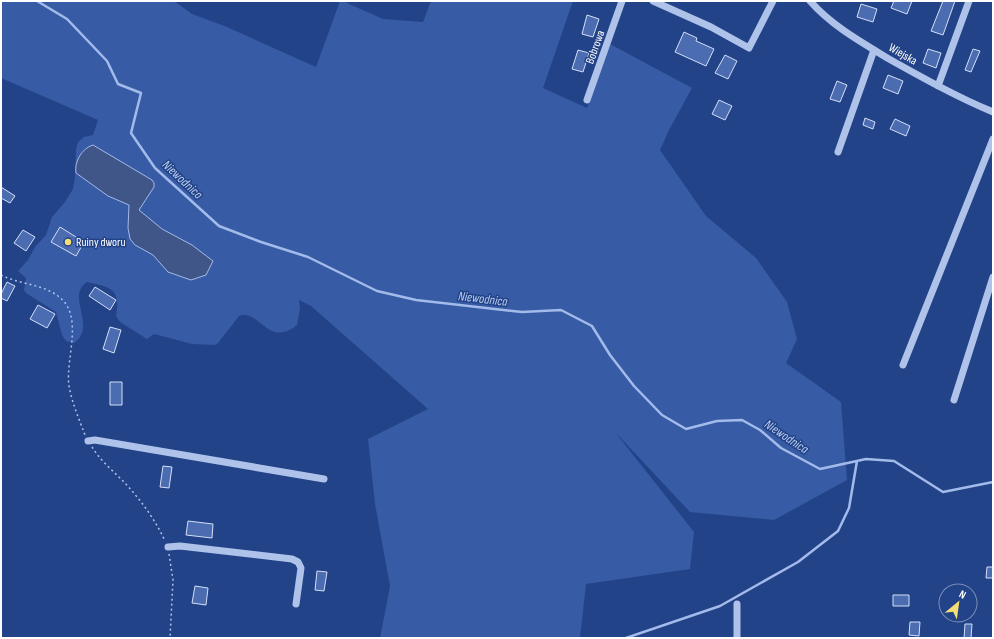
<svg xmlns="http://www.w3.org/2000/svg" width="994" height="639" viewBox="0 0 994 639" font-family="'Sofia Sans Condensed',sans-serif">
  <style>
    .green { fill: #375ba5 }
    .water { fill: #405689; stroke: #a3bbea }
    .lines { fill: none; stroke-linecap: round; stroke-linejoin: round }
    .stream { stroke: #a3bbea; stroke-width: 2.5 }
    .building { fill: #4b6cb0; stroke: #d3dff7 }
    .path { stroke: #afc2e9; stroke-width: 1.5; stroke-dasharray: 2 3; stroke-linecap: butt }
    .minor { stroke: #afc2e9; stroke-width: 7 }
    .poi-dot { fill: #f5df72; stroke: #234388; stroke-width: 1.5 }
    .labels { text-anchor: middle; stroke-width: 3; stroke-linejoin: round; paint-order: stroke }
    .street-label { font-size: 12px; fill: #fff; stroke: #234388 }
    .poi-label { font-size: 12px; fill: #fff; stroke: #234388; text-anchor: start }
    .water-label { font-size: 13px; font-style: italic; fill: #bacdf1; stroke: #234388 }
  </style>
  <rect width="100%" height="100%" fill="#234388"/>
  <!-- green -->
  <path class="green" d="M1 1H174L192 14 227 27 316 67 340 1H347V3L383 19 423 22 431 1H573L543 88 587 108 610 44 692 88 669 130 660 150 706 216 756 258 787 302 797 339 786 363 841 402 847 480 774 520 690 512 615 432 694 532 690 569 586 584 580 638H380L390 586 375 504 368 439 428 409 311 306 299 300 300 309 297 325C268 349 258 307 239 316L218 343 215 345 192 344 154 334 147 339 120 322 116 316C121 289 111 287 87 282 65 296 98 327 74 343L66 341 62 335 56 312 26 293 24 290 26 278 18 271 28 260 35 247 46 235 52 217 65 202 73 189 75 177 76 149 78 142 84 137 93 135 98 120 1 78Z"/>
  <!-- water -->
  <path class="water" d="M93 145 152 180 154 183V187L139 210 162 229 192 245 213 261 206 275 191 280 168 272 153 255 135 245 130 239 128 228 129 205 108 196 76 173C74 162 82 148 93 145Z"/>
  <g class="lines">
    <!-- stream -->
    <path class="stream" d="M37 1 67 19 107 61 118 84 141 93 131 133 155 168 219 226 261 242 308 257 377 291 416 300 522 312 561 310 592 326 610 355 634 386 662 415 686 429 717 421 742 420 760 430 781 448 820 469 866 459 894 461 943 492 993 482
      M626 638 720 606 798 562 838 531 849 508 857 461"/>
  </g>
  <!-- building -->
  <path class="building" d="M894 1H912L907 14 891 8Z
    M943 1H955L943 35 931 31Z
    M861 4 877 9 873 22 857 17Z
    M587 15 599 19 593 37 582 34Z
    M684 32 697 38 696 41 714 49 706 66 675 52Z
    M928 49 941 53 936 68 923 63Z
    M973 49 980 51 971 72 965 70Z
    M578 50 589 53 583 72 572 69Z
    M725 55 737 61 728 79 715 73Z
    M888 75 903 81 898 94 883 88Z
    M837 81 847 85 840 102 830 99Z
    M719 100 732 106 725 120 712 114Z
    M865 118 875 122 873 129 863 125Z
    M895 119 910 126 906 136 890 129Z
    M1 187 15 196 10 203 1 198Z
    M60 227 84 242 76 256 51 242Z
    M23 230 35 237 26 251 14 243Z
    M7 282 15 286 7 301 1 298V294Z
    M95 287 116 300 110 310 89 296Z
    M38 305 55 314 47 328 30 319Z
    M110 327 121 330 114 353 103 349Z
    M110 382H122V405H110Z
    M163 466 172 467 169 488 160 487Z
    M188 521 213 524 212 538 186 535Z
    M987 567H993V578H986Z
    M317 571 327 572 324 591 315 590Z
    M195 586 208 588 206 605 192 603Z
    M893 595H909V606H893Z
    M910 622H920L919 636 909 635Z
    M965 624H972L971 638H964Z"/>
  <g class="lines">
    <!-- path -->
    <path class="path" d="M1 275C18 284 42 284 58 296 85 315 65 359 69 386 72 403 79 419 85 435
      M92 447C100 460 112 470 123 481 140 499 155 519 165 541
      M169 554 173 580 170 638"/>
    <!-- minor -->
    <path class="minor" d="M653 1 711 27 749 48 773 1
      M810 1C832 26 861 42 889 59 923 78 957 97 993 112
      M938 86 969 1
      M587 100 622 1
      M838 152 874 50
      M903 365 993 139
      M954 400 993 277
      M88 441 95 440 324 479
      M168 547 180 546 292 559 298 562 301 568 296 604
      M737 604V638"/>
  </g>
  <!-- markers -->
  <circle class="poi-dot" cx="68" cy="242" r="4"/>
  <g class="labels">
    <!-- street labels -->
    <g class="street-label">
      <text transform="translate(595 47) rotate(-70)" y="4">Bobrowa</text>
      <text transform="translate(903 54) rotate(30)" y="4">Wiejska</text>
    </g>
    <!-- poi labels -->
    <g class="poi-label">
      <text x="76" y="246">Ruiny dworu</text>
    </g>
    <!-- water labels -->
    <g class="water-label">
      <text transform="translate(183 179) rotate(43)" y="5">Niewodnica</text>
      <text transform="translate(483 298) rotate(7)" y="5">Niewodnica</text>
      <text transform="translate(787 436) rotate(34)" y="5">Niewodnica</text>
    </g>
  </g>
  <!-- border -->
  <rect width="994" height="639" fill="none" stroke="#ffffff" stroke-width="4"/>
  <!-- north arrow -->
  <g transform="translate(958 603) rotate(29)"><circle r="19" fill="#234388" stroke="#7b8eb8"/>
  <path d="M0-3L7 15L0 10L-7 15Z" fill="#f5df72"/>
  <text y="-6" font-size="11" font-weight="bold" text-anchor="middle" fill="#ffffff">N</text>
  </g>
</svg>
